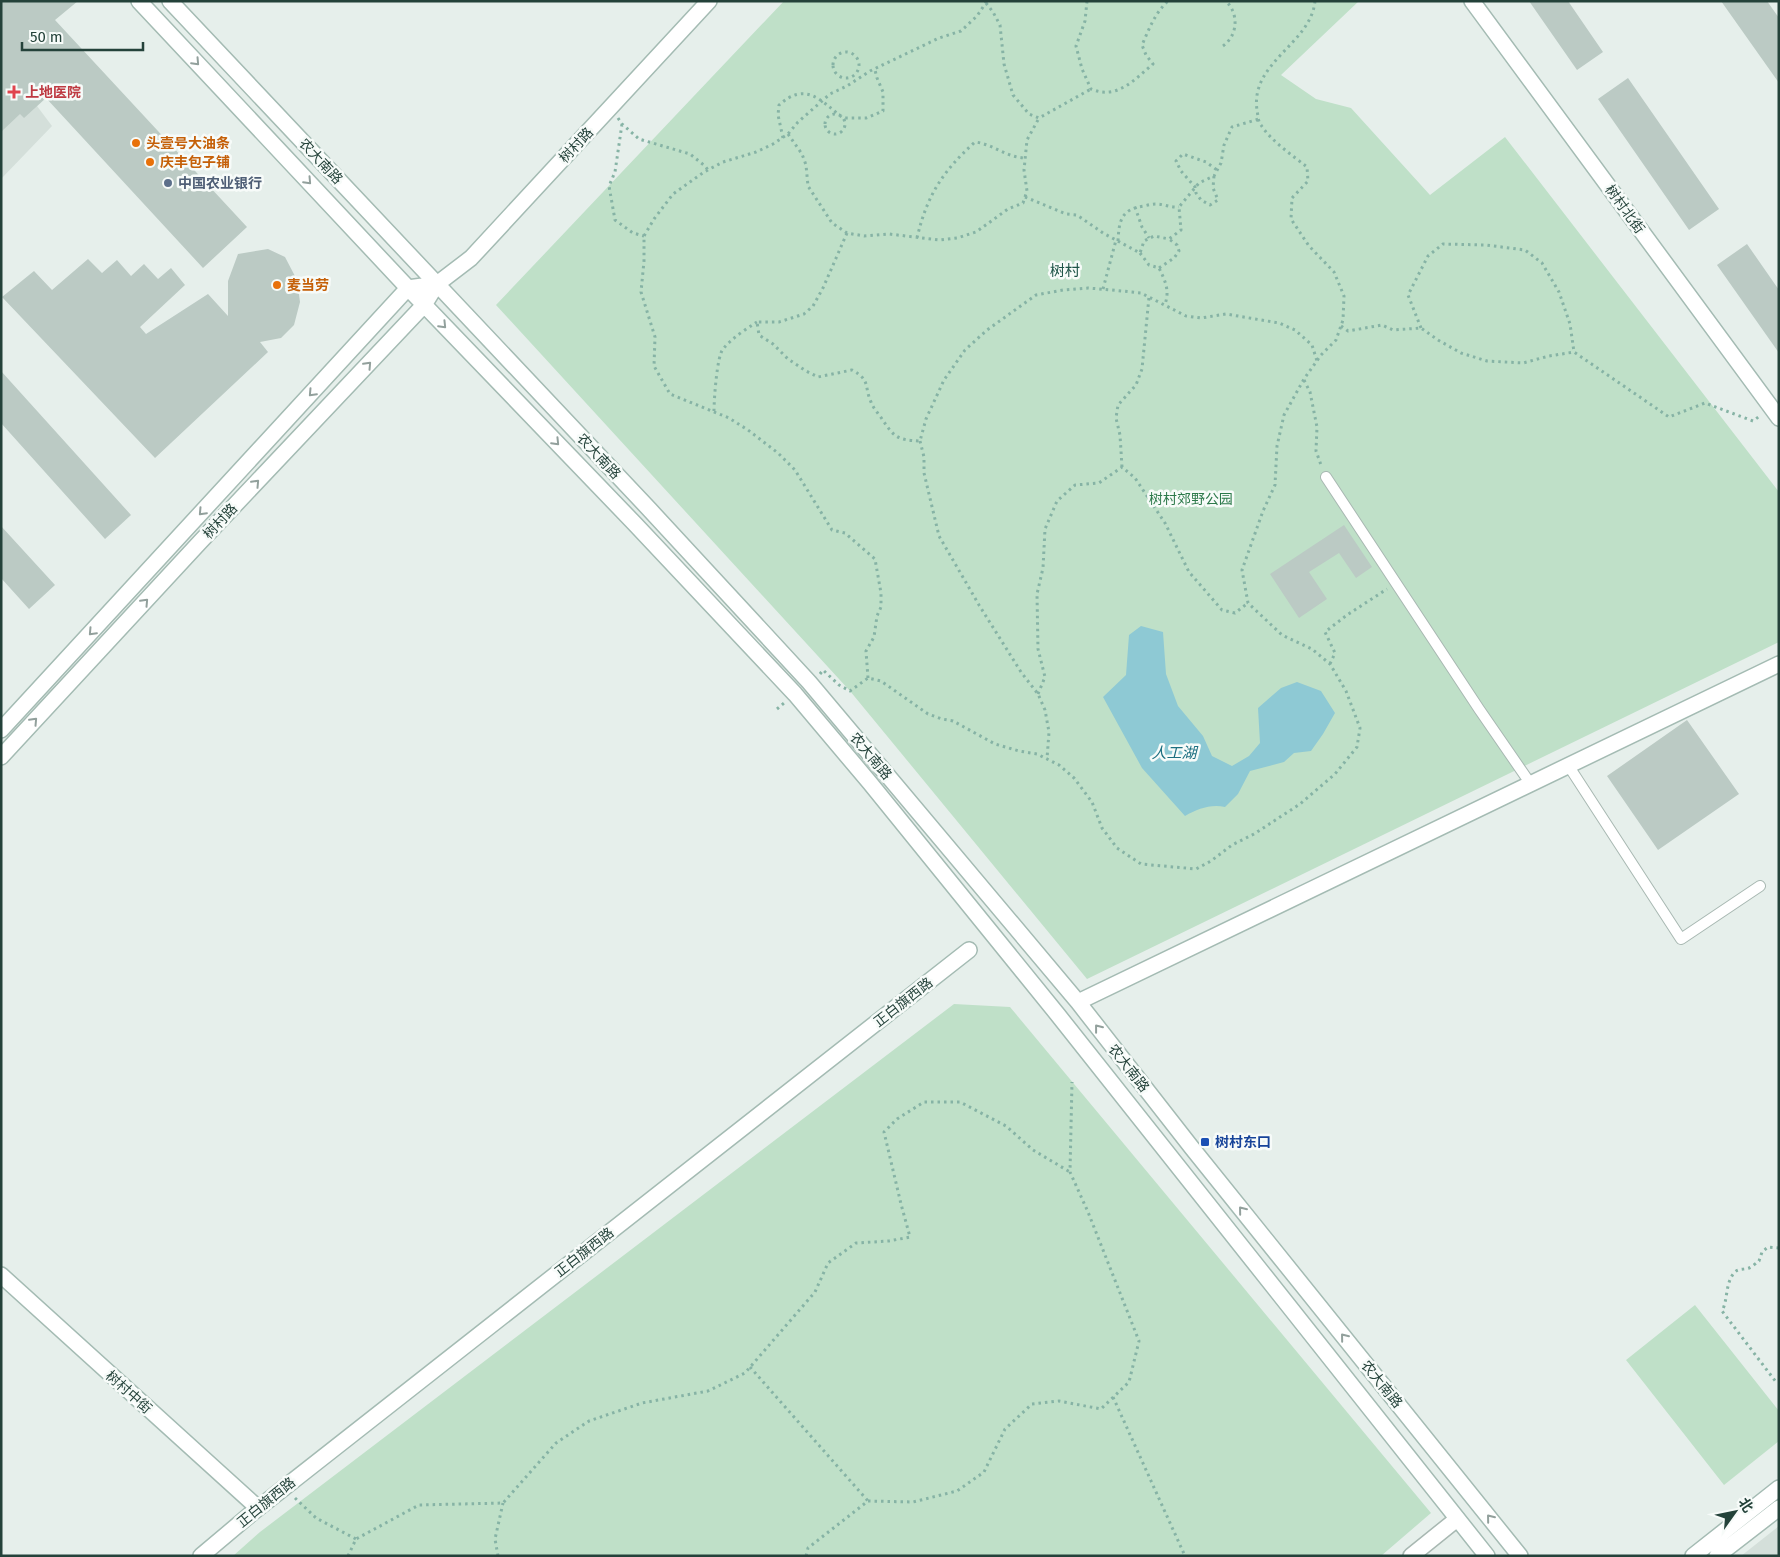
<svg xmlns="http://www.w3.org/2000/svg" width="1780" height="1557" viewBox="0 0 1780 1557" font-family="'Fira Sans','Noto Sans SC',sans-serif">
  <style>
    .built { fill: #d4dfda }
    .green { fill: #bfe0c8 }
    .water { fill: #8ec9d4 }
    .building { fill: #bbcac4 }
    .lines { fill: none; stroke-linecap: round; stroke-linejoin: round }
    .lane-casing { stroke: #a8b8b2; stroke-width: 12 }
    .street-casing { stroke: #a8b8b2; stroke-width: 18 }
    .secondary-casing { stroke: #a4bbb3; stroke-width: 18 }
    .path { stroke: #86b3a5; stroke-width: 3; stroke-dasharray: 2.5 4; stroke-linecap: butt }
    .lane { stroke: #fff; stroke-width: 10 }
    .street { stroke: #fff; stroke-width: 15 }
    .secondary { stroke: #fff; stroke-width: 15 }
    .oneway { stroke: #92a09c }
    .health-dot { fill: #e0444e; stroke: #f7fbf9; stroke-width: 2 }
    .food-dot { fill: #e8710a; stroke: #f7fbf9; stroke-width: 2 }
    .service-dot { fill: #5c6f8a; stroke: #f7fbf9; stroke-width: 2 }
    .transit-dot { fill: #1a4fb4; stroke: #f7fbf9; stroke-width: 2 }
    .labels { text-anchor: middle; stroke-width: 5; stroke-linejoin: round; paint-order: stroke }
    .health-label { font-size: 14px; font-weight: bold; fill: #be3a42; stroke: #f7fbf9; text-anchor: start }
    .food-label { font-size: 14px; font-weight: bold; fill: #c56008; stroke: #f7fbf9; text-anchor: start }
    .street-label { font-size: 14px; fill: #24423a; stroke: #f7fbf9 }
    .service-label { font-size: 14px; font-weight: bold; fill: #4e5e75; stroke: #f7fbf9; text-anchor: start }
    .park-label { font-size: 14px; fill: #2d7a4b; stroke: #f7fbf9 }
    .transit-label { font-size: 14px; font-weight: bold; fill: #164399; stroke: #f7fbf9; text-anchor: start }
    .neighbourhood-label { font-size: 15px; fill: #1f5548; stroke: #f7fbf9 }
    .water-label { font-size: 15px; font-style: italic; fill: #1c6f80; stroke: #f7fbf9 }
  </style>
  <rect width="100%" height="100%" fill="#e6efeb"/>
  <!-- built -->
  <path class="built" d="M1 58 52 126 1 179Z
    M1779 1526V1556H1741Z"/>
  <!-- green -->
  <path class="green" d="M784 1H1359L1281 75 1316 99 1351 108 1430 195 1505 137 1779 492V642L1087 979 850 691 496 305Z
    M954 1004 1010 1007 1431 1513 1381 1556H233L260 1532Z
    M1695 1305 1779 1411V1441L1724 1485 1626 1360Z"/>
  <!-- water -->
  <path class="water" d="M1141 626 1163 632 1166 674 1178 706 1203 736 1212 756 1232 766 1249 756 1260 743 1258 708 1281 688 1297 682 1321 691 1335 713 1323 734 1311 751 1294 753 1284 762 1250 771 1238 794 1225 807C1210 804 1198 809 1185 816L1142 768 1103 697 1126 675 1129 635Z"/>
  <!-- building -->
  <path class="building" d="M1 1H78L55 20 247 227 203 268 46 98 24 118 20 114 1 132Z
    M1529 1H1568L1603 52 1577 70Z
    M1721 1H1767L1779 18V83Z
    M1628 78 1719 209 1689 230 1598 99Z
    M1747 244 1779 290V353L1717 265Z
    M268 249 285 257 297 280 300 302 294 325 281 338 260 342 268 352 155 458 2 297 34 271 52 290 88 259 102 273 117 260 131 276 144 264 158 279 171 268 185 285 140 327 146 334 208 294 228 316V281L238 254Z
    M1 371 131 515 105 539 1 423Z
    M1344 525 1372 567 1356 578 1339 553 1309 572 1327 599 1299 618 1270 574Z
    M1 526 55 585 29 609 1 578Z
    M1687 720 1739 794 1658 850 1607 776Z"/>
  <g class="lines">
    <defs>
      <path id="lane" d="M1326 477 1479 709 1530 783
        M1568 765 1681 939 1760 886"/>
      <path id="street" d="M1411 1556 1457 1519"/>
      <path id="secondary" d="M139 1 408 288 635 524 795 694 870 783 1058 1015 1487 1556
        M170 1 650 510 809 682 1078 1002 1192 1148 1520 1556
        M1472 1 1779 418
        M1 730 408 288 437 284
        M1 757 200 542 424 305 437 284 471 258 709 1
        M1078 1002 1779 664
        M1 1275 258 1508
        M201 1556 252 1513 969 950
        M1693 1556 1779 1488
        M1717 1556 1779 1508"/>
    </defs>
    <!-- lane casing -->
    <use href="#lane" class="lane-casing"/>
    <!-- street casing -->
    <use href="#street" class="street-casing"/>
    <!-- secondary casing -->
    <use href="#secondary" class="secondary-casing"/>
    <!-- path -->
    <path class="path" d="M1087 1 1085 21 1076 46 1082 69 1091 89C1117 100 1134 80 1153 64L1146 55 1142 45C1149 29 1155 13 1168 1
      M986 3 993 12 1000 25 1004 64 1013 95 1029 114 1039 118 1091 89
      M1223 46C1238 35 1239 14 1226 1
      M833 65a13 13 0 1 1 26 0a13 13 0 1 1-26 0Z
      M825 124a10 10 0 1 1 20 0a10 10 0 1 1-20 0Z
      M618 118 622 124 639 139 690 154 705 166 708 170
      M622 124 615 172 609 186 615 220 633 233 644 236
      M788 134 802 154 806 165 808 186 832 223 847 233 864 236 889 234 940 240 957 238 976 232 1008 209 1023 203 1027 191 1024 170 1027 140 1039 118
      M783 138 778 115 779 105C806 81 820 100 843 118H866L883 111V92L877 78 875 70
      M1214 176 1213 188 1218 200 1210 205 1201 200 1196 193 1195 187 1181 171 1176 161 1183 154 1206 162 1217 170
      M1025 197 1066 214 1077 215 1103 233 1140 253 1144 241 1154 236 1169 239 1181 230 1179 207 1199 183 1214 176 1221 163 1224 145 1232 127 1259 119
      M1135 207 1142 227 1149 238
      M847 233 823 288 813 306 804 314 779 322H757L759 335 773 344 788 359 806 371 818 377 852 370C871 380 864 387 871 402 873 408 878 413 882 419 894 437 897 440 920 441L926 419 944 380 965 350 987 330 1036 295 1063 290 1088 288 1112 290 1141 293 1186 316 1201 318 1226 314 1279 323 1295 330 1312 345 1317 361
      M917 238C927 195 943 171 975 142 993 144 1007 158 1026 158
      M1118 241C1119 221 1121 209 1144 206 1148 205 1152 204 1156 204 1164 204 1171 208 1179 207
      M1140 253 1149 265 1159 268C1165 280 1170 291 1165 304
      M1159 268 1174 258 1179 251 1177 245 1169 239
      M1103 289 1116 240
      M1341 326 1348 331 1382 325 1393 330 1421 328 1438 340 1461 353 1487 361 1523 363 1549 356 1574 352 1669 417 1705 403 1753 421 1761 415
      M1421 328 1408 295 1428 256 1443 244 1486 245 1525 250 1542 263 1559 292 1570 324 1574 352
      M1304 380 1310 392 1317 427 1316 451 1321 465
      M714 411C714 399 717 356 723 349 732 338 746 329 757 322
      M920 441 924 457V473L939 536 979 605 1021 672 1038 694 1045 710 1049 732 1047 759
      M1122 467 1120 435 1116 418 1118 405 1136 385 1142 369 1149 297
      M1330 664 1335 653 1325 632 1347 615 1387 589
      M820 674 823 670 839 685 850 691 868 678 881 681 928 714 942 719 953 721 995 744 1019 751 1037 754 1059 765 1074 778 1092 802 1102 828 1117 848 1141 864 1196 869 1211 861 1232 845 1254 834 1300 804 1335 774 1357 747 1360 728 1346 691 1330 664 1312 649 1282 635 1248 603 1242 570 1263 511 1275 485 1277 446 1284 415 1304 379 1321 355 1336 340 1343 320 1344 296 1334 272 1309 246 1291 219 1292 198 1308 181 1307 167C1292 155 1271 141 1261 125 1258 122 1258 115 1257 110 1250 62 1311 44 1315 1
      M868 678 866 651 874 637 877 616 881 607V593L875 559 845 533 832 530 795 470 778 453 748 430 729 418 670 394 654 366 655 337 641 292 644 261V236L654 219 673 194 704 172 723 162 756 152 773 144 788 134 798 122 830 94 847 86 870 71 939 38 961 31 977 16 987 1
      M1038 694 1045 677 1038 649 1037 594 1043 568 1045 529 1057 501 1075 485 1099 483 1122 467 1135 478 1165 523 1189 572 1222 610 1235 613 1248 603
      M777 709 784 703
      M1779 1248 1768 1247 1762 1252 1759 1261C1756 1263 1752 1267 1749 1268 1744 1270 1738 1268 1734 1273 1725 1284 1728 1300 1722 1311L1776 1382H1779
      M750 1367 868 1501
      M1113 1397 1185 1556
      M295 1498 316 1518 356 1539
      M348 1556 356 1539 419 1505 503 1503 556 1443 589 1421 642 1403 708 1391 745 1373 815 1292 828 1263 856 1243 889 1241 910 1237 901 1204 884 1132 897 1119 924 1102H960L1006 1126 1033 1150 1070 1172
      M498 1556 495 1539 503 1503
      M806 1556 808 1548 868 1501 913 1502 957 1491 984 1472 1005 1429 1032 1404 1059 1401 1101 1409 1129 1382 1139 1341 1088 1212 1070 1172 1072 1082"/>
    <!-- lane -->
    <use href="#lane" class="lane"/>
    <!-- street -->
    <use href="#street" class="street"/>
    <!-- secondary -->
    <use href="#secondary" class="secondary"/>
  </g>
  <!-- one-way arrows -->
  <defs><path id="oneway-chevron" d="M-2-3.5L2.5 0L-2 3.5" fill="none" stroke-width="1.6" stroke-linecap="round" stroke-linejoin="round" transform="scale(1.25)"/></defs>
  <g class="oneway">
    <use href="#oneway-chevron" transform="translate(196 62) rotate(47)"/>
    <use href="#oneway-chevron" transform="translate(308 181) rotate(47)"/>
    <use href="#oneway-chevron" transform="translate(443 325) rotate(46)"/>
    <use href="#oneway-chevron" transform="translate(368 365) rotate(-47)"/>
    <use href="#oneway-chevron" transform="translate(312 393) rotate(133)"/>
    <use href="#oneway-chevron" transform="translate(556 442) rotate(46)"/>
    <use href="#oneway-chevron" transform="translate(256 483) rotate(-47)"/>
    <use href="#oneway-chevron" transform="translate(202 512) rotate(133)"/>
    <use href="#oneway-chevron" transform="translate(145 602) rotate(-47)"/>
    <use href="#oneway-chevron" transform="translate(92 632) rotate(133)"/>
    <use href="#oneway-chevron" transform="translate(34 721) rotate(-47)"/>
    <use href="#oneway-chevron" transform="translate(1098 1028) rotate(-128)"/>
    <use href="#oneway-chevron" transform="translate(1242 1210) rotate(-129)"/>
    <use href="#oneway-chevron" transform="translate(1344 1337) rotate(-129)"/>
    <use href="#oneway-chevron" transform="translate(1490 1518) rotate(-129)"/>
  </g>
  <!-- markers -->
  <path class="health-dot" d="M11.5 84.5h5v5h5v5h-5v5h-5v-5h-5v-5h5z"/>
  <g class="food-dot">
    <circle cx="136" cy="143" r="5"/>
    <circle cx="150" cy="162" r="5"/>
    <circle cx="277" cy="285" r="5"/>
  </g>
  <circle class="service-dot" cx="168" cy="183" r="5"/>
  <rect class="transit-dot" x="1200" y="1137" width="10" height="10" rx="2.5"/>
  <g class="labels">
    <!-- health labels -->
    <g class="health-label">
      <text x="25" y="97">上地医院</text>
    </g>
    <!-- food labels -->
    <g class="food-label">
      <text x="146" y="148">头壹号大油条</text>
      <text x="160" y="167">庆丰包子铺</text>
      <text x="287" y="290">麦当劳</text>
    </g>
    <!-- street labels -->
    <g class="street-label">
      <text transform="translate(576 145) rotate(-47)" y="5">树村路</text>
      <text transform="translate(321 161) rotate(47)" y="5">农大南路</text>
      <text transform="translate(1625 209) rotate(54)" y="5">树村北街</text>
      <text transform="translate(599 456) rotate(47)" y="5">农大南路</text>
      <text transform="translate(220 521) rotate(-47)" y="5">树村路</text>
      <text transform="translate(871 756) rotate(50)" y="5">农大南路</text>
      <text transform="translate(903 1002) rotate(-38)" y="5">正白旗西路</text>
      <text transform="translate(1129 1068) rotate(52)" y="5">农大南路</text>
      <text transform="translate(584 1252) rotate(-38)" y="5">正白旗西路</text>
      <text transform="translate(1382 1384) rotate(51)" y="5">农大南路</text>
      <text transform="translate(129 1392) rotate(42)" y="5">树村中街</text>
      <text transform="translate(266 1502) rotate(-39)" y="5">正白旗西路</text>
    </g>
    <!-- service labels -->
    <g class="service-label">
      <text x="178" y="188">中国农业银行</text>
    </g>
    <!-- park labels -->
    <g class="park-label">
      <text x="1191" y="504">树村郊野公园</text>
    </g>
    <!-- transit labels -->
    <g class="transit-label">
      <text x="1215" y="1147">树村东口</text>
    </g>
    <!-- neighbourhood labels -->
    <g class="neighbourhood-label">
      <text x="1065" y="276">树村</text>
    </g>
    <!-- water labels -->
    <g class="water-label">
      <text x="1174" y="758">人工湖</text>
    </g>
  </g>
  <!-- border -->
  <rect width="1780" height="1557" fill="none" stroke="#24423a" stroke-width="5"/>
  <!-- north arrow -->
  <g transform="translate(1735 1512) rotate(57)" stroke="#f7fbf9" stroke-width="4" paint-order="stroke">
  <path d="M0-4L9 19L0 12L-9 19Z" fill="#24423a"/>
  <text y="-8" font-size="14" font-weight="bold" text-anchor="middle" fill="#24423a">北</text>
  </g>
  <!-- scale -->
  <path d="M22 42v8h121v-8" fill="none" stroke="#24423a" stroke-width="2.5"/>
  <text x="30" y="42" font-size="15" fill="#24423a" stroke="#f7fbf9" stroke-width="4" paint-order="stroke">50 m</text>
</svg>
